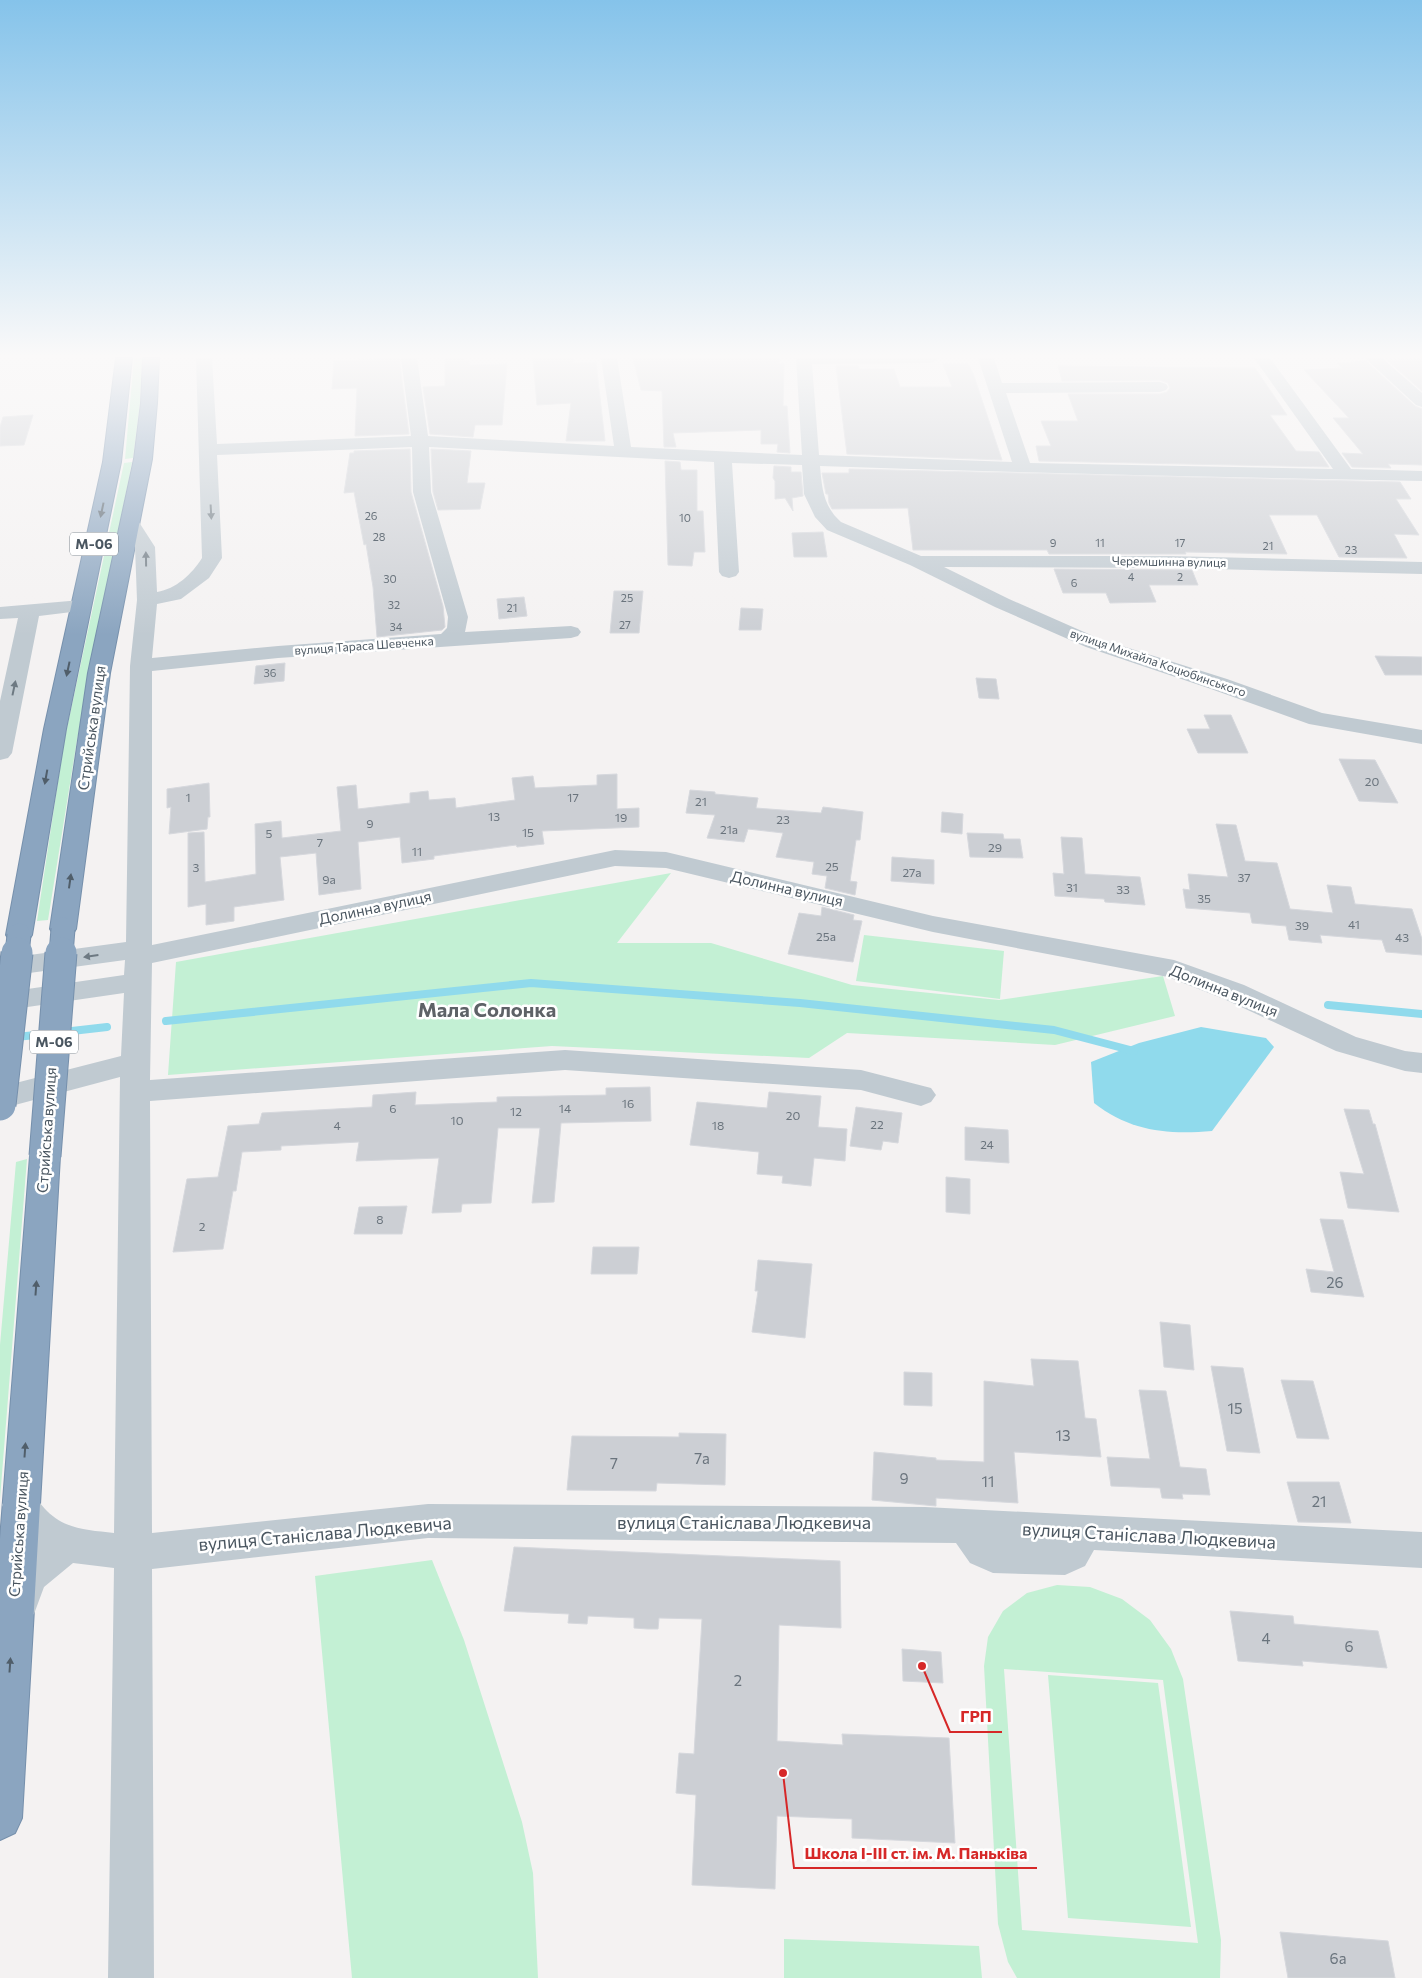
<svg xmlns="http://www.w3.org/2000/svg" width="1422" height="1978" viewBox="0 0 1422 1978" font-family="Commissioner,sans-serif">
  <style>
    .green { fill: #c3f0d4; fill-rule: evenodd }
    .water { fill: #90daec }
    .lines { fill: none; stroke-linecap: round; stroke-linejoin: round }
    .stream { stroke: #90daec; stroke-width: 8 }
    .building { fill: #cccfd4; stroke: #d6d8dd }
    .highway-casing { stroke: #7690ac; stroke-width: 2 }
    .minor { fill: #c0cad1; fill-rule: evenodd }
    .highway { fill: #8ba5c0; fill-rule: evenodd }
    .highway-bridge-far1-casing { stroke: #7690ac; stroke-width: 25; stroke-linecap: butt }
    .highway-bridge-casing { stroke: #7690ac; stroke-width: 33; stroke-linecap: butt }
    .highway-bridge-far1 { stroke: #8ba5c0; stroke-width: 23 }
    .highway-bridge { stroke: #8ba5c0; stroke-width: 31 }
    .oneway { fill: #505e6a }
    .oneway2 { fill: #6d7982 }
    .labels { text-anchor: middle; stroke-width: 5; stroke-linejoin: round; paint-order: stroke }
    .far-number-label { font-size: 11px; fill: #6a747d }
    .far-street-label { font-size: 12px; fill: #4a5660; stroke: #fff }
    .number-label { font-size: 12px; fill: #6a747d }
    .shield { fill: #fff; stroke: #808990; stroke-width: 1 }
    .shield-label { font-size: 14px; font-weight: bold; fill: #4a5660 }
    .street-label { font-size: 15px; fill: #4a5660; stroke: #fff }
    .near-number-label { font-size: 15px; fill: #6a747d }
    .near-street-label { font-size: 18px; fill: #4a5660; stroke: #fff }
    .district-label { font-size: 20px; font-weight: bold; fill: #5e6267; stroke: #fff }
    .leader { fill: none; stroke: #d62828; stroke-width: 2 }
    .callout-dot { fill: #d62828; stroke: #fff; stroke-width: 2 }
    .callout-label { font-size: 16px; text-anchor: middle; font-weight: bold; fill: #d62828; stroke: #fff; stroke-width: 5; stroke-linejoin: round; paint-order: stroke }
  </style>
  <rect width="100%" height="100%" fill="#f4f2f2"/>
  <!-- green -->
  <path class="green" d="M134 358H142L140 403 133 458 125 459Z
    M132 462 77 740 48 920 37 921 64 742 124 463Z
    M671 873 617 943H711L852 985 999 1000 1163 976 1175 1016 1055 1045 847 1033 809 1058 552 1046 168 1075 176 962Z
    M864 935 1004 951 1000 999 856 981Z
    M27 1159 0 1499V1345L16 1162Z
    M432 1560 464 1640 522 1822 533 1873 538 1978H352L315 1576Z
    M1057 1585 1090 1587 1122 1599 1150 1620 1171 1649 1183 1679 1221 1940 1220 1978H1017L1008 1962 998 1924 984 1666 988 1637 1003 1611 1027 1593ZM1004 1669 1163 1680 1198 1943 1022 1930Z
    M1048 1675 1158 1683 1191 1927 1068 1918Z
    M784 1939 979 1946 982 1978H784Z"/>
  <!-- water -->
  <path class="water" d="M1201 1027 1266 1038 1274 1047 1212 1131C1167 1135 1130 1131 1094 1103L1091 1062 1139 1043Z"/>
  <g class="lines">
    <!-- stream -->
    <path class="stream" d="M1328 1005 1422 1014
      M166 1021 531 983 800 1003 1054 1030 1134 1051
      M63 1032 107 1027
      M15 1037 47 1034"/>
  </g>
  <!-- building -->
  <path class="building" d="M399 358 409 434 355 436 357 388 332 389 334 361Z
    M445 358H464V361H469V365L507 364 502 425H475L473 437 430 434 423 387 445 386Z
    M573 358V363L596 362 605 441H566L571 403 537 405 533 359Z
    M633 358H779V364H784L783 406H787L790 453 777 452 778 444H761V430L673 433 676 447H664L662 391 641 390Z
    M1422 359V391L1387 360Z
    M1366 361 1415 406 1422 409V465L1388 464 1391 468 1352 467 1342 453 1363 454 1333 418H1349L1304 370 1342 368 1337 363Z
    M943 364H968L973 373 1002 460 847 454 836 366H858L859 369H894L900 387H952Z
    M1058 366 1255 368 1287 415H1270L1296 451 1319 452 1329 467 1039 461 1036 446H1051L1041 421H1078L1068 394H1160L1167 392 1170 388 1168 383 1160 380 1062 381Z
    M33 415 24 445 0 446V427L3 417Z
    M410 449 411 492 443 606 445 627 442 630 377 637 373 587 366 544 364 545 354 492 344 493 350 453H354V451Z
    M431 449 471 451 467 483H485L480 509 438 510 433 492Z
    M665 461 680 462 681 470H697V511H703L705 552H694L692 566 668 565Z
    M774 466 791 467V472H801L803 496 792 498 793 511 785 498 775 499V481L773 478Z
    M849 469 1400 482 1411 499H1396L1419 535 1394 534 1407 558 1339 557 1317 515H1269L1287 554 1185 552 1186 554H1049L1047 550H913L908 508 832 509 829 503 828 494H826L822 473H849Z
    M823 532 827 557H794L792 533Z
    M1054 569 1192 570 1198 585H1149L1156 602 1110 603 1106 593H1063Z
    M614 591H643L639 633H610Z
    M524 597 527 616 499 619 497 599Z
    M741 608 763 609 761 630H739Z
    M1375 656 1422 657V675H1385Z
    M285 663 284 681 254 684 256 666Z
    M976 678 996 679 999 699 979 698Z
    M1204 715H1231L1248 753H1198L1187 729H1210Z
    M1339 759 1375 760 1398 803 1359 801Z
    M617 774V809L639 808V827L542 831 544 844 517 847 516 845 434 856V859L402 863 400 837 358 842 361 889 319 895 316 853 280 857 284 900 234 907V921L206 925V904L188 907V833L204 832 205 882 256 874 255 824 281 821 282 838 341 831 337 787 356 785 358 809 410 803V793L428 791 429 800 455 798 456 808 515 800 512 778 533 776 535 788 597 785V775Z
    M209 783 210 817H208L207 829 169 834 171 807 167 808V789Z
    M690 790 715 792V794L758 798 756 808 821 813 823 807 863 812 860 840H856L850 881 857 882 855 895 825 888 827 876 812 874 814 862 776 857 783 833 748 829 744 842 707 838 715 815 686 813Z
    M942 812 963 814 962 834 941 832Z
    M1216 824 1236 825 1245 861 1277 863 1290 909 1333 913 1327 885 1351 887 1355 904 1412 909 1422 939V955L1386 952 1382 940 1320 935 1322 943 1289 940 1286 926 1252 923 1250 913 1186 908 1183 889 1190 890 1188 874 1228 877Z
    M967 833 1003 834 1004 839H1020L1023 858 970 857Z
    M1061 837 1082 838 1085 874 1140 877 1145 905 1105 902 1104 899 1055 896 1053 873 1064 874Z
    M892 857 934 860V884L891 881Z
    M822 907 854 915 853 920 862 921 853 962 788 954 799 913 821 916Z
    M650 1087 651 1121 561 1123 554 1202 532 1203 540 1128H498L491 1203 462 1204 461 1212 432 1213 439 1158 356 1161 359 1142 281 1146V1150L242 1152 236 1191H233L223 1249 173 1252 187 1179 218 1177 228 1126 259 1124 262 1113 372 1107 373 1095 416 1092 415 1105 497 1102V1097L606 1095V1088Z
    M769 1092 821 1096 818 1127 847 1129 845 1161 814 1158 811 1186 782 1183 783 1176 757 1174 759 1152 690 1145 697 1102 767 1108Z
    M856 1107 902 1113 898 1143 883 1141 881 1150 850 1146Z
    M1344 1109 1369 1110 1373 1124H1375L1399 1212 1348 1208 1340 1172 1364 1174Z
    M965 1127 1008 1130 1009 1163 965 1160Z
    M946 1177 970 1179V1214L946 1212Z
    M407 1206 402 1234H354L359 1207Z
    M1320 1219 1343 1220 1364 1297 1311 1292 1306 1269 1334 1272Z
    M593 1247H639L637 1274H591Z
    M758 1260 812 1264 805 1338 752 1332 758 1291H755Z
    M1160 1322 1190 1325 1194 1370 1164 1367Z
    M1031 1359 1078 1361 1085 1418 1096 1419 1101 1457 1014 1452 1018 1503 936 1498V1506L872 1500 874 1452 936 1458V1460L984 1462V1381L1034 1386Z
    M1211 1366 1243 1368 1260 1453 1227 1451Z
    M904 1372 932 1373V1406L904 1405Z
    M1281 1380 1313 1381 1329 1439 1297 1438Z
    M1139 1390 1166 1391 1180 1467 1206 1469 1210 1495 1182 1494 1183 1499 1162 1498 1160 1488 1111 1486 1107 1457 1150 1459Z
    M679 1433 726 1434 725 1485 657 1483 656 1491 567 1490 572 1436 679 1437Z
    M1287 1482H1339L1351 1523 1298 1522Z
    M514 1547 840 1561 841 1628 779 1625 777 1741 843 1745 842 1734 949 1738 955 1843 852 1838V1819L777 1816 775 1889 692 1885 696 1795 676 1793 679 1753 694 1754 702 1619 659 1618 658 1629H648L634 1628V1618L588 1616 587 1624 568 1623 569 1614 504 1611Z
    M1230 1611 1293 1616 1294 1624 1378 1631 1387 1668 1302 1661 1303 1666 1238 1661Z
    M902 1649 941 1652 943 1683 903 1681Z
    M1280 1932 1388 1941 1395 1978H1288Z"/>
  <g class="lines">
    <defs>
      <path id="highway" d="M116 358H132L121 462 66 729 32 935 28 941 19 944 10 941 6 935 44 729 103 462Z
        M143 358H159L157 403 152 459 110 673 76 929 72 935 63 937 54 935 50 929 88 673 134 459 141 403Z
        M45 1145 56 1148 60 1156 22 1818 15 1833 0 1840V1539L30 1156 34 1148Z"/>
    </defs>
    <!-- highway casing -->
    <use href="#highway" class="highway-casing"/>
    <!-- minor -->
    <path class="minor" d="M196 358H212L217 444 411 436 401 358H417L428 436 614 446 601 358H617L631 447 802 455 796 358H938L936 361 930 363 812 364 819 455 1012 462 978 358H994L1002 383 1160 382 1166 384 1168 387 1166 390 1160 392 1006 393 1030 463 1333 469 1254 358H1270L1351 469 1422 471V481C1222 477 1021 473 820 466 822 488 823 506 841 522L921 556H1170L1422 562V574L1170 568 944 567 1009 599 1100 639 1227 679 1322 713 1422 730V744L1309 724 1211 689 1086 647 995 607 910 565 827 530 815 517 804 494 802 465 732 463 739 572 736 576 729 578 722 576 719 572 714 462 429 447 431 492 468 617 465 632 571 626 578 628 581 632 578 636 571 638 278 658 152 671V945L615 850 666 852 933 916 1174 960 1244 985 1356 1037 1405 1051 1422 1053V1073L1405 1071 1336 1051 1224 999 1168 977 933 932 666 868 615 866 152 963 150 1080 565 1050 861 1070 931 1088 936 1095 931 1102 921 1106 861 1090 565 1070 150 1101 152 1533 428 1504 925 1507 1422 1532V1568L1094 1550 1085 1566 1065 1575 993 1573 970 1563 956 1543 428 1538 152 1569 154 1978H108L114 1568 73 1563 44 1587 34 1614 20 1620 6 1614 0 1601 15 1563 35 1546C20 1534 10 1522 2 1505L8 1493 21 1488C39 1495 35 1499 47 1511 66 1530 89 1530 114 1533L120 1077 0 1109V1087L121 1056 124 993 0 1011V993L124 975 125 960 0 977V959L126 942 130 666 137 600 135 547 121 523 123 519 130 517 137 519 155 547 157 592C176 589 192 574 202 558ZM412 447 413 492 448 617 447 628 441 634 278 646 152 658 157 604 181 599 209 578 222 558 217 455Z
      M1365 358H1382L1422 393V407L1416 405Z
      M81 600 88 602 91 606 88 610 39 616 12 753 8 758 0 760V701L18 618 0 619V607Z"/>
    <!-- highway -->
    <use href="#highway" class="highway"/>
    <defs>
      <path id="highway-bridge-far1" d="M17 954 19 935
        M61 954 63 929"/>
      <path id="highway-bridge" d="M0 1105 17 953
        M45 1156 61 953"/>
    </defs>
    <!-- highway-bridge-far1 casing -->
    <use href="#highway-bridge-far1" class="highway-bridge-far1-casing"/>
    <!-- highway-bridge casing -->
    <use href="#highway-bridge" class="highway-bridge-casing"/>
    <!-- highway-bridge-far1 -->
    <use href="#highway-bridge-far1" class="highway-bridge-far1"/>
    <!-- highway-bridge -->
    <use href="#highway-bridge" class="highway-bridge"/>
  </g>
  <!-- one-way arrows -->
  <defs><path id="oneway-solid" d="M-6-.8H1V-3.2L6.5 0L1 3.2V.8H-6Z" transform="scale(1.25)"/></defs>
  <g class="oneway">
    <use href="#oneway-solid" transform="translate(102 510) rotate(102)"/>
    <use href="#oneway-solid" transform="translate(68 669) rotate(102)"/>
    <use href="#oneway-solid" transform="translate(46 777) rotate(100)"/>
    <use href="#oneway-solid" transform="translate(70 881) rotate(-82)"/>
    <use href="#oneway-solid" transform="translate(36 1288) rotate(-86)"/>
    <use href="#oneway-solid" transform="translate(25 1450) rotate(-86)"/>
    <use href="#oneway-solid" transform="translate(10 1665) rotate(-86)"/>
  </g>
  <g class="oneway2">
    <use href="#oneway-solid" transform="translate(211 512) rotate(87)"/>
    <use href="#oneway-solid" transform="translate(146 559) rotate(-91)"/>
    <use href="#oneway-solid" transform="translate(14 688) rotate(-78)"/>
    <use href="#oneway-solid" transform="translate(91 956) rotate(172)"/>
  </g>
  <!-- sky -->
  <linearGradient id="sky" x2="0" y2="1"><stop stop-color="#85c3ea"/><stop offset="0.56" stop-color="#faf9f9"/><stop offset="1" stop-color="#faf9f9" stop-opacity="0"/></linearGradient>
  <rect width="1422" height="635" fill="url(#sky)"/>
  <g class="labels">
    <!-- far-number labels -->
    <g class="far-number-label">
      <text x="371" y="520">26</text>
      <text x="685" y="522">10</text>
      <text x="379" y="541">28</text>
      <text x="1053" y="547">9</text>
      <text x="1100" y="547">11</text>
      <text x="1180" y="547">17</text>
      <text x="1268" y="550">21</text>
      <text x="1351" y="554">23</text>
      <text x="1131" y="581">4</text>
      <text x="1180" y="581">2</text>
      <text x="390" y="583">30</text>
      <text x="1074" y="587">6</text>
      <text x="627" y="602">25</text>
      <text x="394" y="609">32</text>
      <text x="512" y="612">21</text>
      <text x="625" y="629">27</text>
      <text x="396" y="631">34</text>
      <text x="270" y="677">36</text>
    </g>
    <!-- far-street labels -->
    <g class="far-street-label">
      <text transform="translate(1169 562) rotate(1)" y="4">Черемшинна вулиця</text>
      <text transform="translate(364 646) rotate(-4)" y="4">вулиця Тараса Шевченка</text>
      <text transform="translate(1158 663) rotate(19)" y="4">вулиця Михайла Коцюбинського</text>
    </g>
    <!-- number labels -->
    <g class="number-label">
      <text x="1372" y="786">20</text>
      <text x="188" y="802">1</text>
      <text x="573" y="802">17</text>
      <text x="701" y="806">21</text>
      <text x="494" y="821">13</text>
      <text x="621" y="822">19</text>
      <text x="783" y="824">23</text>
      <text x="370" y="828">9</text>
      <text x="729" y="834">21а</text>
      <text x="528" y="837">15</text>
      <text x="269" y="838">5</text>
      <text x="320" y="847">7</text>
      <text x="995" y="852">29</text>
      <text x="417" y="856">11</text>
      <text x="832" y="871">25</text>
      <text x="196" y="872">3</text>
      <text x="912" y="877">27а</text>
      <text x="1244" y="882">37</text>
      <text x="329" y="884">9а</text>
      <text x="1072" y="892">31</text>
      <text x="1123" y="894">33</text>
      <text x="1204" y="903">35</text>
      <text x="1354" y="929">41</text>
      <text x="1302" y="930">39</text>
      <text x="826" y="941">25а</text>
      <text x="1402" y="942">43</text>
      <text x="628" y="1108">16</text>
      <text x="393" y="1113">6</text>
      <text x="565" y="1113">14</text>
      <text x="516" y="1116">12</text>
      <text x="793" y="1120">20</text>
      <text x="457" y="1125">10</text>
      <text x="877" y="1129">22</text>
      <text x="337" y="1130">4</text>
      <text x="718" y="1130">18</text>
      <text x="987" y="1149">24</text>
      <text x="380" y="1224">8</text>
      <text x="202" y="1231">2</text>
    </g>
    <!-- shield labels -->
    <g class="shield">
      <rect x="70" y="532.5" width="48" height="23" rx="4"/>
      <rect x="30" y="1030.5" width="48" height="23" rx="4"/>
    </g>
    <g class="shield-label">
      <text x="94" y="549">М-06</text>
      <text x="54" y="1047">М-06</text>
    </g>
    <!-- street labels -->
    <g class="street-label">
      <text transform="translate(92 728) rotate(-82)" y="5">Стрийська вулиця</text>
      <text transform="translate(787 889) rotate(13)" y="5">Долинна вулиця</text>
      <text transform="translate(375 908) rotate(-12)" y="5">Долинна вулиця</text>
      <text transform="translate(1224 991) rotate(22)" y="5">Долинна вулиця</text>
      <text transform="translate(47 1130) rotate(-86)" y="5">Стрийська вулиця</text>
      <text transform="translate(19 1534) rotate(-86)" y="5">Стрийська вулиця</text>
    </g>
    <!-- near-number labels -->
    <g class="near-number-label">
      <text x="1335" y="1288">26</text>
      <text x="1235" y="1414">15</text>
      <text x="1063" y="1441">13</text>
      <text x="702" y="1464">7а</text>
      <text x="614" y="1469">7</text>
      <text x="904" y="1484">9</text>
      <text x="988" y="1487">11</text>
      <text x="1319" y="1507">21</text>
      <text x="1266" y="1644">4</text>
      <text x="1349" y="1652">6</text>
      <text x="738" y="1686">2</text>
      <text x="1338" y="1964">6а</text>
    </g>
    <!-- near-street labels -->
    <g class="near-street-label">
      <text x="744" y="1529">вулиця Станіслава Людкевича</text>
      <text transform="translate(325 1534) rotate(-5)" y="6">вулиця Станіслава Людкевича</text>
      <text transform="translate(1149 1536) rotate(3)" y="6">вулиця Станіслава Людкевича</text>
    </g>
    <!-- district labels -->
    <g class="district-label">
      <text x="487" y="1017">Мала Солонка</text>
    </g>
  </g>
  <!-- callouts -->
  <path class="leader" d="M922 1666L950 1732H1002M783 1773L794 1868H1037"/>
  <g class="callout-dot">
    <circle cx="922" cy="1666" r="5"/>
    <circle cx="783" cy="1773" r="5"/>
  </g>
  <g class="callout-label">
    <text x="976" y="1722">ГРП</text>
    <text x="916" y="1859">Школа І-ІІІ ст. ім. М. Паньківа</text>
  </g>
</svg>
